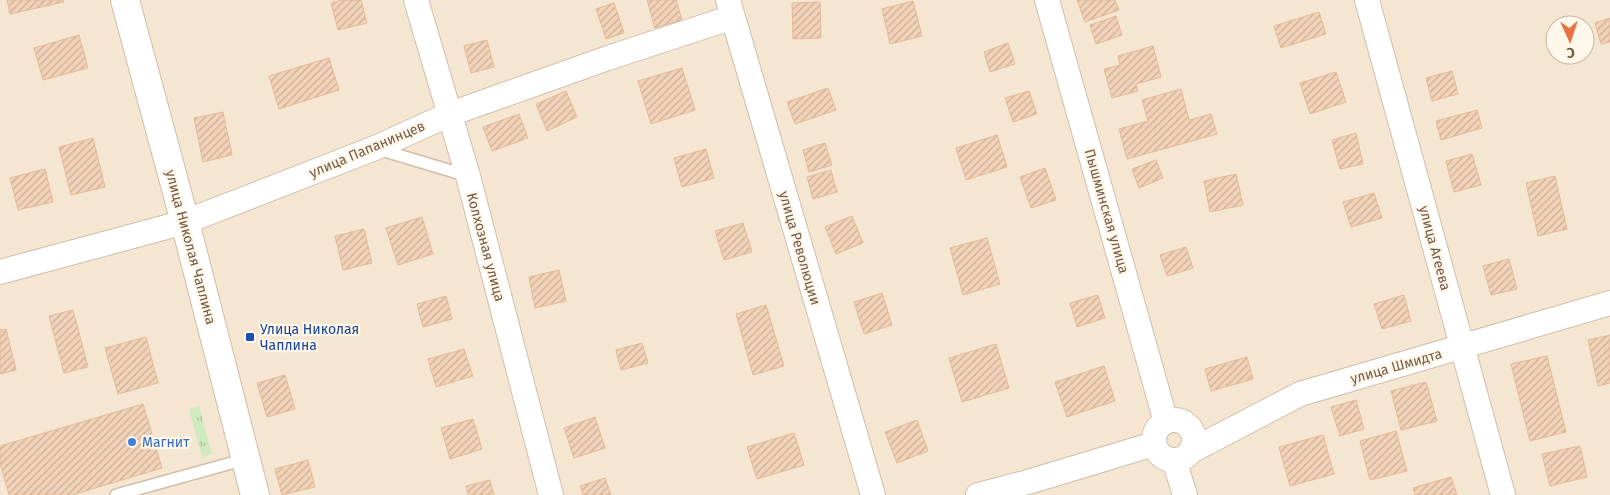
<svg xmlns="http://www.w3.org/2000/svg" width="1610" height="495" viewBox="0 0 1610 495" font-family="'Fira Sans',sans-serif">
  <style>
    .residential { fill: #f4e6d0; fill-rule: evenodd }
    .grass { fill: url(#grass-tufts) }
    .building { fill: url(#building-hatch); stroke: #e5ba99 }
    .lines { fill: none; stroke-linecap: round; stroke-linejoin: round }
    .lane-casing { stroke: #d0beac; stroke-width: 14 }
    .street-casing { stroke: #d0beac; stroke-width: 26 }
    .secondary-casing { stroke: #d1bca6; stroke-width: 30 }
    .lane { stroke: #fff; stroke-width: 11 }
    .street { stroke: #fff; stroke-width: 24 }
    .secondary { stroke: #fff; stroke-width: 28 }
    .transit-dot { fill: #1a4fb4; stroke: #fff7e9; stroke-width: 2 }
    .shop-dot { fill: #3f7fe0; stroke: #fff7e9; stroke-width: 2 }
    .labels { text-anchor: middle; stroke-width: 4.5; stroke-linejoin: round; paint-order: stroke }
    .street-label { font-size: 14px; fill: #745a48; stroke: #fff7e9 }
    .transit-label { font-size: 14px; fill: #164399; stroke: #fff7e9; text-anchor: start }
    .shop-label { font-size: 14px; fill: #366cbe; stroke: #fff7e9; text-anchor: start }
  </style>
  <defs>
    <pattern id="grass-tufts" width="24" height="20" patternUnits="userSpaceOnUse" patternTransform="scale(1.25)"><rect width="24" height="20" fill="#cfeac1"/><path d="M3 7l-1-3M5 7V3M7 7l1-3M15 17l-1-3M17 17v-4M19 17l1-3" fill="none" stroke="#adc19f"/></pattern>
    <pattern id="building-hatch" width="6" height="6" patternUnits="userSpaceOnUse" patternTransform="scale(1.25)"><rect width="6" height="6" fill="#f2d3b9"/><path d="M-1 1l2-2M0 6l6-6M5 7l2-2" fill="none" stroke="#c9ae98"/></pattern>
  </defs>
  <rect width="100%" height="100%" fill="#fdf4e2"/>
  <!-- residential -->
  <path class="residential" d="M0 0H1610V495H0ZM1555 25H1585V55H1555Z"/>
  <!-- grass -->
  <path class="grass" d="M199 406 212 454 202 457 189 409Z"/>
  <!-- building -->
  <path class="building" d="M7 0H63L64 2 10 14Z
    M342 0H361L367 23 338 30 331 3Z
    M647 0H676L682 20 655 28Z
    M1077 0H1115L1119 10 1085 22Z
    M913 1 922 36 890 44 882 9Z
    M820 2 821 38 793 39 792 3Z
    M614 3 624 33 606 39 596 9Z
    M1319 12 1326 34 1281 48 1274 26Z
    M1116 16 1122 35 1096 44 1090 25Z
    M1610 18V42L1601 44 1595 23Z
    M79 35 88 68 43 80 34 48Z
    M487 40 494 67 471 73 464 46Z
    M1008 43 1015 64 990 72 984 52Z
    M1153 46 1161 77 1136 84 1138 91 1112 98 1104 69 1120 65 1118 56Z
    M329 58 339 90 279 109 269 76Z
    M682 68 695 110 651 124 638 81Z
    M1452 71 1458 94 1432 101 1426 78Z
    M1336 72 1346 102 1310 114 1300 83Z
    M828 88 836 110 795 124 787 102Z
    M1181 89 1189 120 1211 114 1217 134 1127 159 1119 129 1148 121 1142 100Z
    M566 91 577 117 547 131 536 104Z
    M1029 91 1037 114 1013 122 1005 98Z
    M1477 110 1482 128 1441 140 1436 121Z
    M223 112 232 155 203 162 194 118Z
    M519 114 528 138 492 151 483 127Z
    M1356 133 1363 164 1340 169 1332 140Z
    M997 135 1007 167 966 180 956 148Z
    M93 138 105 187 71 195 59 147Z
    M825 143 832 165 809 172 803 150Z
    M706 149 714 178 682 187 674 158Z
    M1472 154 1481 185 1454 192 1446 161Z
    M1156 160 1163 178 1139 188 1132 169Z
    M1045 168 1056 200 1031 208 1020 177Z
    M45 169 53 202 18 210 10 178Z
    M831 170 837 192 813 199 807 177Z
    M1236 174 1243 205 1210 212 1204 181Z
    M1555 176 1567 229 1538 236 1526 183Z
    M1374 193 1382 218 1351 227 1343 202Z
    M852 216 863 243 836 254 825 227Z
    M422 217 433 254 398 265 386 228Z
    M743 223 752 252 724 260 715 231Z
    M364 229 372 263 343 270 335 236Z
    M987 238 1000 284 963 295 950 248Z
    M1186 247 1193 268 1167 276 1160 255Z
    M1509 259 1517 289 1491 295 1483 266Z
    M559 270 566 301 535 308 529 277Z
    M882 293 892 325 864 334 854 302Z
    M1098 295 1105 318 1077 327 1070 303Z
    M1404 295 1411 321 1382 329 1374 304Z
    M446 296 452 319 423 327 417 304Z
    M766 305 784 366 753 375 736 314Z
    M73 310 88 367 64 373 49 316Z
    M6 329 16 370 0 374V330Z
    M1610 335V383L1598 386 1588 340Z
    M146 337 158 383 118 394 105 348Z
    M642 343 648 363 621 370 616 350Z
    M996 344 1009 388 962 402 949 358Z
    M464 349 473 376 436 387 428 359Z
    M1547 356 1566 432 1530 441 1511 364Z
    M1247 357 1253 379 1211 391 1205 369Z
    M1104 366 1115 401 1067 417 1055 382Z
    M285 375 295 409 267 417 257 383Z
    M1426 382 1437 421 1401 430 1391 391Z
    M1356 400 1364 429 1340 436 1331 407Z
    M143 404 162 468 72 495H9L0 463V446Z
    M595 417 605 448 574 458 564 428Z
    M473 419 482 449 450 459 441 428Z
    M917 420 928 451 897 463 885 432Z
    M1396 431 1407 471 1370 480 1360 441Z
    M794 433 804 465 757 479 747 447Z
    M1323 435 1334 474 1290 486 1279 447Z
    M1580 446 1587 477 1550 486 1542 454Z
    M308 460 315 487 282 495 275 469Z
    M1451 477 1457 495H1415L1413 488Z
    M605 478 611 495H583L580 486Z
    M490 480 494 495H468L466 486Z"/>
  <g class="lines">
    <defs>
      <path id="lane" d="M378 149 468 176
        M116 495 246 459"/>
      <path id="street" d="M416 0 468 176 551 495
        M728 0 873 495
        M1047 0 1166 422
        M1367 0 1503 495
        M0 272 185 222 375 148 450 114 608 58 733 17
        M1154 440a20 20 0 1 1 40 0a20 20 0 1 1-40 0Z
        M1191 451 1300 394 1610 303
        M1174 460 1185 495
        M978 495 1028 482 1154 444"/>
      <path id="secondary" d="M125 0 185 222 255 495"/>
    </defs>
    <!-- lane casing -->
    <use href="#lane" class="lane-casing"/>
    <!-- street casing -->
    <use href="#street" class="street-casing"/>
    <!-- secondary casing -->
    <use href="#secondary" class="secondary-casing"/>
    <!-- lane -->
    <use href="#lane" class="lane"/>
    <!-- street -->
    <use href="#street" class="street"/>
    <!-- secondary -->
    <use href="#secondary" class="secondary"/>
  </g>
  <!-- markers -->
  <rect class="transit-dot" x="245" y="332" width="10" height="10" rx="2.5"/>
  <circle class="shop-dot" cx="132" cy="442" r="5"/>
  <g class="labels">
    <!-- street labels -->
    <g class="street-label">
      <text transform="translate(367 149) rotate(-23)" y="5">улица Папанинцев</text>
      <text transform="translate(1107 211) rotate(74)" y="5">Пышминская улица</text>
      <text transform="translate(191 247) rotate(75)" y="5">улица Николая Чаплина</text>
      <text transform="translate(486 247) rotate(75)" y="5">Колхозная улица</text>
      <text transform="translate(800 248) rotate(74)" y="5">улица Революции</text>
      <text transform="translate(1435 248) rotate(75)" y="5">улица Агеева</text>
      <text transform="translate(1396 366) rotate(-16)" y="5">улица Шмидта</text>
    </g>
    <!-- transit labels -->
    <g class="transit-label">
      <text x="260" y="334">Улица Николая<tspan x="260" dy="16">Чаплина</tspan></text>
    </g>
    <!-- shop labels -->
    <g class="shop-label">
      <text x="142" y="447">Магнит</text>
    </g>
  </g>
  <!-- north arrow -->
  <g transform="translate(1570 40) rotate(177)"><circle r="24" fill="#fff7e9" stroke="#c7b8a9"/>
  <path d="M0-4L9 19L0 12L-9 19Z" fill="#e97245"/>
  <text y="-8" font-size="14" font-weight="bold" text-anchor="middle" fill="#745a48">С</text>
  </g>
</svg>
